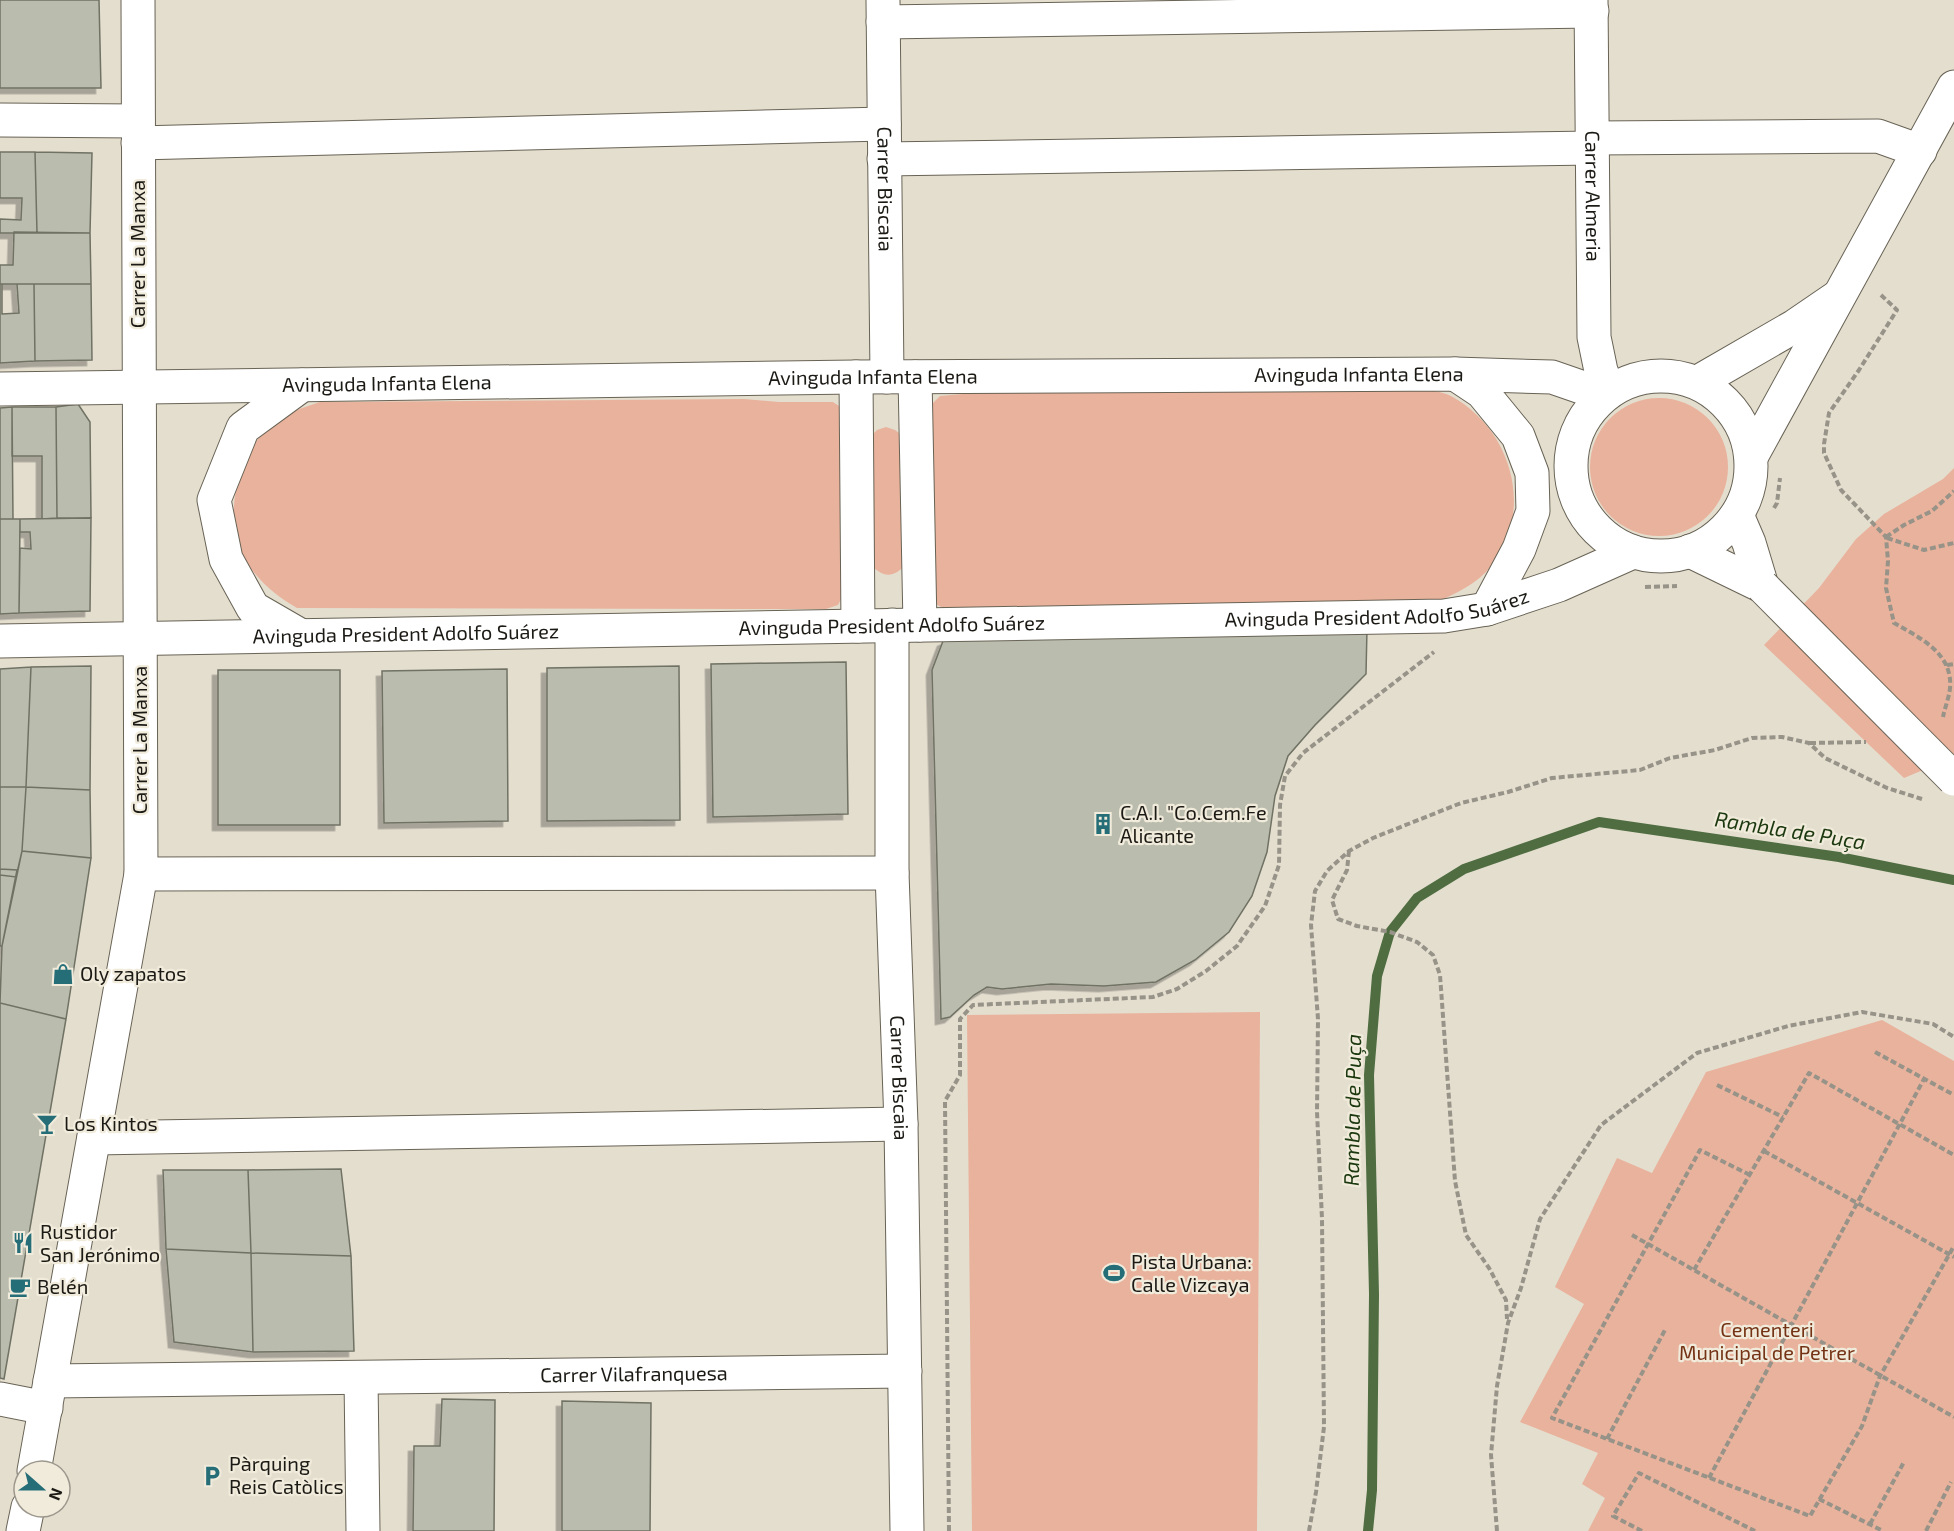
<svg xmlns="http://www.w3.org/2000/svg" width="1954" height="1531" viewBox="0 0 1954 1531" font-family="'Exo 2',sans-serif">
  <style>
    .green { fill: #e9b29c }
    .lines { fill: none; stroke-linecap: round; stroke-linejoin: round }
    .stream { stroke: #4f6d41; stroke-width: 10 }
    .building { fill: #babcad; stroke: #707264; stroke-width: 1.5; filter: url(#shadow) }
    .minor-casing { stroke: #686355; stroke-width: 35 }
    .path { stroke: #979388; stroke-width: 4; stroke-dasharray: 6 3; stroke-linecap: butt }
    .minor { stroke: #fff; stroke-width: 33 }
    .minor-bridge-casing { stroke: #686355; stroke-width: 35; stroke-linecap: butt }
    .minor-bridge { stroke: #fff; stroke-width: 33 }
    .labels { text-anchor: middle; stroke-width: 4.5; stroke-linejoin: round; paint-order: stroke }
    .street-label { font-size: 20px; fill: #1c1a15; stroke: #f1ebdc }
    .poi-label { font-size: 20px; fill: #1c1a15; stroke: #f1ebdc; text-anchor: start }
    .park-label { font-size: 20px; fill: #753315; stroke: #f1ebdc }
    .water-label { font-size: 21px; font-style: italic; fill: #1b380e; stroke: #f1ebdc }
  </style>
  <defs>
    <filter id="shadow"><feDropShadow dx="-5.5" dy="5.5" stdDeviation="0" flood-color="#0004"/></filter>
  </defs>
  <rect width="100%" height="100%" fill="#e4decf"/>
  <!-- green -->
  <path class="green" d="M1416 388C1427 390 1441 391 1451 396 1514 430 1537 517 1486 572 1469 589 1448 597 1427 606L951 613 936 604 930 588 932 404 940 396 1009 390Z
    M1590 467a69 69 0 1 1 138 0a69 69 0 1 1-138 0Z
    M744 399 779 402H833L839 406 843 413 844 593 838 605 826 609 297 608C278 597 262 584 249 566 221 525 234 458 270 426 285 413 302 408 320 402Z
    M886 427 895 430 903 436 905 565C895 577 884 578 873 567L870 437 877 430Z
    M1954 468V757L1904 778 1764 645 1819 588 1856 539 1884 514 1943 479Z
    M1260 1012 1257 1531H972L967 1015Z
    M1882 1020 1954 1061V1531H1588L1605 1498 1582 1484 1598 1453 1520 1422 1584 1304 1555 1287 1617 1158 1652 1173 1706 1072Z"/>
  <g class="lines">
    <!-- stream -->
    <path class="stream" d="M1368 1531 1372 1490 1374 1294 1369 1075 1377 976 1390 932 1417 898 1464 869 1599 822 1839 857 1954 880"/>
  </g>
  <!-- building -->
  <path class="building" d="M0 0H99L101 88H0Z
    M0 152H35L37 233H0V219L21 220 22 198H0Z
    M35 152 92 153 90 233H37Z
    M14 232 90 233 91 284H0V265H13Z
    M0 284H2V314L19 313 17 284H34L35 361 0 363Z
    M34 284H91L92 360 35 361Z
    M78 404 90 422 91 518H57L56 407Z
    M12 407H56L57 518 42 519V456H12Z
    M12 407 13 519H0V408Z
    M91 518 90 611 19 613 20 548 31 549 30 532H20V519Z
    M0 519H20L19 613 0 614Z
    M968 629H1367L1366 674 1315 725 1288 756 1275 796 1267 852 1252 896 1229 932 1195 960 1156 982 1104 986 1051 984 1002 989 987 987 974 995 950 1017 941 1019 932 670 943 641Z
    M846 662 848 814 713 817 711 664Z
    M91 666 90 790 26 787 31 667Z
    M679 666 680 820 547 821V668Z
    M31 667 26 787H0V669Z
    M507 669 508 821 384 823 382 671Z
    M218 670H340V825H218Z
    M0 787H26L22 851 16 877 0 875Z
    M26 787 90 790 91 858 22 851Z
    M22 851 91 858 66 1019 0 1003 2 946Z
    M0 869 17 870 2 946H0Z
    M0 1003 66 1019 4 1379 0 1378Z
    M341 1169 351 1256 251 1253 248 1170Z
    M163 1170H248L251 1253 166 1249Z
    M166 1249 251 1253 253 1352 174 1342Z
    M251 1253 351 1256 354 1351 253 1352Z
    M442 1399 495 1400 494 1531H413L414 1446H440Z
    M562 1401 651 1403 650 1531H562Z"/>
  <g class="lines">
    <defs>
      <g id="minor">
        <path id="s1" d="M1591 0 1594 337 1601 371 1609 391"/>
        <path id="s2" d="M883 1 887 377"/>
        <path d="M883 22 1592 11"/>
        <path d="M0 120 138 121"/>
        <path d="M1593 138 1878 136 1920 151"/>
        <path d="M138 143 884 124"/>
        <path d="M884 159 1593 148"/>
        <path d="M1455 374 1482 392 1518 436 1532 473 1533 511 1519 549 1487 609"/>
        <circle cx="1661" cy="466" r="90"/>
        <path d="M856 377 858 626"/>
        <path d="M915 377 920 625"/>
        <path d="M1698 382 1795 326 1836 298"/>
        <path id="s3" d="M0 389 856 377 1455 374 1552 377 1604 395"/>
        <path d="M1751 457 1954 87"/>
        <path d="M1737 515 1749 543 1762 586"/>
        <path d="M1690 551 1762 586"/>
        <path id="s4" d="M892 625V873L901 1124 907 1531"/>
        <path d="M298 634 253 608 226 559 214 500 243 428 302 385"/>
        <path id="s5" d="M0 641 1444 616 1487 609 1559 585 1633 552"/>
        <path d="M141 874 892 873"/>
        <path d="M94 1138 901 1124"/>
        <path d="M361 1378 363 1531"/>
        <path id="s6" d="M50 1381 905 1371"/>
        <path d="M0 1399 46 1408"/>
        <path d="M34 1471 141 874 138 0"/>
        <path d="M23 1531 28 1507"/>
      </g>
    </defs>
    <!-- minor casing -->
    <use href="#minor" class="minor-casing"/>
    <!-- path -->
    <path class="path" d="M1881 295 1897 310 1859 370 1829 413 1824 444V453L1841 490 1886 537 1888 561 1886 588 1894 623C1920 638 1953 653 1950 688 1949 698 1945 707 1943 717
      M1774 508 1777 503 1780 478
      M1886 537 1904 525 1932 511 1954 491
      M1887 538 1924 550 1954 543
      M1645 587 1677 586
      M1947 665 1954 664
      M1810 743 1866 742
      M1349 851 1347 870 1332 900 1338 919 1357 926 1390 932 1417 942 1433 955 1440 975 1455 1181 1466 1235 1489 1268 1506 1300 1507 1319
      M1875 1052 1954 1095
      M1717 1085 1783 1117
      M1764 1151 1954 1257
      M1750 1175 1700 1150 1552 1418 1810 1516 1862 1426 1880 1376 1954 1246
      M1632 1235 1954 1417
      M1694 1270 1809 1073 1954 1155
      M1607 1439 1666 1328
      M1709 1478 1924 1079
      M1819 1499 1883 1531
      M1870 1524 1904 1462
      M949 1531 945 1101 960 1075V1019L973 1005 1153 997 1177 989 1206 971 1237 946 1265 906 1279 865 1280 805 1285 776 1303 753 1434 652
      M1309 1531 1316 1492 1324 1427 1322 1219 1317 1112 1318 1019 1311 925 1315 891 1327 871 1349 851 1373 838 1461 803 1508 792 1552 778 1640 770 1670 758 1715 750 1752 738 1782 737 1809 743 1825 758 1887 788 1922 799
      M1497 1531 1491 1455 1497 1386 1508 1323 1521 1288 1540 1219 1601 1125 1697 1053 1788 1026 1862 1012 1933 1024 1954 1037
      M1642 1531 1613 1516 1639 1473 1755 1531
      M1926 1531 1951 1482"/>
    <!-- minor -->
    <use href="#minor" class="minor"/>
    <defs>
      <path id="minor-bridge" d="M1762 586 1954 779"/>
    </defs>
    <!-- minor-bridge casing -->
    <use href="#minor-bridge" class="minor-bridge-casing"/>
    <!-- minor-bridge -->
    <use href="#minor-bridge" class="minor-bridge"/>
  </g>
  <!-- icons -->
  <defs>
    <symbol id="building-bare" viewBox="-9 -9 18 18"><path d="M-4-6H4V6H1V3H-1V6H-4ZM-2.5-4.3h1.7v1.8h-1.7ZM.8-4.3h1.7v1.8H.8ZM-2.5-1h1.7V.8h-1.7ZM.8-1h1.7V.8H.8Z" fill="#256e78" stroke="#f1ebdc" stroke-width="2.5" paint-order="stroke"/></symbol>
    <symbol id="shop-bare" viewBox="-9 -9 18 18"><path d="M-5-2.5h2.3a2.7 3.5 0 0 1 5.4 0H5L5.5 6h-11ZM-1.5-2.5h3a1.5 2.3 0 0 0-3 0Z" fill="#256e78" stroke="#f1ebdc" stroke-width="2.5" paint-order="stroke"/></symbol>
    <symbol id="bar-bare" viewBox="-9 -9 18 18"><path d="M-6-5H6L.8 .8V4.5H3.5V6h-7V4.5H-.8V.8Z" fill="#256e78" stroke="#f1ebdc" stroke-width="2.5" paint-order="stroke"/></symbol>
    <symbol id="restaurant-bare" viewBox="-9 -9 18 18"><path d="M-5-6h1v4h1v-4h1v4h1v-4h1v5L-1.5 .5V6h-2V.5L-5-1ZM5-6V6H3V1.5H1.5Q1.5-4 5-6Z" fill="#256e78" stroke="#f1ebdc" stroke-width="2.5" paint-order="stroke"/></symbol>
    <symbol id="stadium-bare" viewBox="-9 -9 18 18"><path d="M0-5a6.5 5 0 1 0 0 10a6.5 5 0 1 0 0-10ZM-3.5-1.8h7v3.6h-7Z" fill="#256e78" stroke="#f1ebdc" stroke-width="2.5" paint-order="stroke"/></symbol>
    <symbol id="cafe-bare" viewBox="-9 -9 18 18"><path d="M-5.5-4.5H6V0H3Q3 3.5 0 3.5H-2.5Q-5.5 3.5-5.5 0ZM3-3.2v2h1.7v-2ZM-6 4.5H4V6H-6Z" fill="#256e78" stroke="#f1ebdc" stroke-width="2.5" paint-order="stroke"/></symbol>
    <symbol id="parking-bare" viewBox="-9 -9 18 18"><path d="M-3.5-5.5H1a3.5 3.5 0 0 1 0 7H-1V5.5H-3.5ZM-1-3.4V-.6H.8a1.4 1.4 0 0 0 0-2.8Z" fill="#256e78" stroke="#f1ebdc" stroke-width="2.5" paint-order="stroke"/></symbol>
  </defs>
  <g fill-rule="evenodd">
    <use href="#building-bare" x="1088" y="809" width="30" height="30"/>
    <use href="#shop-bare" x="48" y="959" width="30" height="30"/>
    <use href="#bar-bare" x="32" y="1109" width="30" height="30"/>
    <use href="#restaurant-bare" x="8" y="1228" width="30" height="30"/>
    <use href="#stadium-bare" x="1099" y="1258" width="30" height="30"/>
    <use href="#cafe-bare" x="5" y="1272" width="30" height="30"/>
    <use href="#parking-bare" x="197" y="1461" width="30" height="30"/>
  </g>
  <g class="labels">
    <!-- street labels -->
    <g class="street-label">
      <text dy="7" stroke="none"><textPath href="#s2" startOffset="188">Carrer Biscaia</textPath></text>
      <text dy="7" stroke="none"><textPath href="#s1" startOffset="196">Carrer Almeria</textPath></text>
      <text transform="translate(138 254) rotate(-90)" y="7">Carrer La Manxa</text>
      <text dy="7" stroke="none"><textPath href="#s3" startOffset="1359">Avinguda Infanta Elena</textPath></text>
      <text dy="7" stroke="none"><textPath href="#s3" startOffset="873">Avinguda Infanta Elena</textPath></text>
      <text dy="7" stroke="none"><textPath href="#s3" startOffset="387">Avinguda Infanta Elena</textPath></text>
      <text dy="7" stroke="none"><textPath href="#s5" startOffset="1378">Avinguda President Adolfo Suárez</textPath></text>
      <text dy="7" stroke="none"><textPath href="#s5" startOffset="892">Avinguda President Adolfo Suárez</textPath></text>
      <text dy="7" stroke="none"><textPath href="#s5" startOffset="406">Avinguda President Adolfo Suárez</textPath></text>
      <text transform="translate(140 740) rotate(-90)" y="7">Carrer La Manxa</text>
      <text dy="7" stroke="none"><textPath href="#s4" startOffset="453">Carrer Biscaia</textPath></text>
      <text dy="7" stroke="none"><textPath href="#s6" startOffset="584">Carrer Vilafranquesa</textPath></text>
    </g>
    <!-- poi labels -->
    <g class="poi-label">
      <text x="1120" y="820">C.A.I. "Co.Cem.Fe<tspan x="1120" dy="23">Alicante</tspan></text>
      <text x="80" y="981">Oly zapatos</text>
      <text x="64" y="1131">Los Kintos</text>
      <text x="40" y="1239">Rustidor<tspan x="40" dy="23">San Jerónimo</tspan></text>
      <text x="1131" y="1269">Pista Urbana:<tspan x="1131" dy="23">Calle Vizcaya</tspan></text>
      <text x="37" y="1294">Belén</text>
      <text x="229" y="1471">Pàrquing<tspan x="229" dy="23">Reis Catòlics</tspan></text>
    </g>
    <!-- park labels -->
    <g class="park-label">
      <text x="1767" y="1337">Cementeri<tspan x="1767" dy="23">Municipal de Petrer</tspan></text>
    </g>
    <!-- water labels -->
    <g class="water-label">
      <text transform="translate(1790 831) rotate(9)" y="7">Rambla de Puça</text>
      <text transform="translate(1353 1110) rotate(-89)" y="7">Rambla de Puça</text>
    </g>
  </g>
  <!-- north arrow -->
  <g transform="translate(42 1489) rotate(111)"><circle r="28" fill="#f1ebdc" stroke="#9c978c" stroke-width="1.5"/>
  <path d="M0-4.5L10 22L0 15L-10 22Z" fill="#256e78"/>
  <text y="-9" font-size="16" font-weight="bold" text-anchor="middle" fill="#1c1a15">N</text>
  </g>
</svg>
